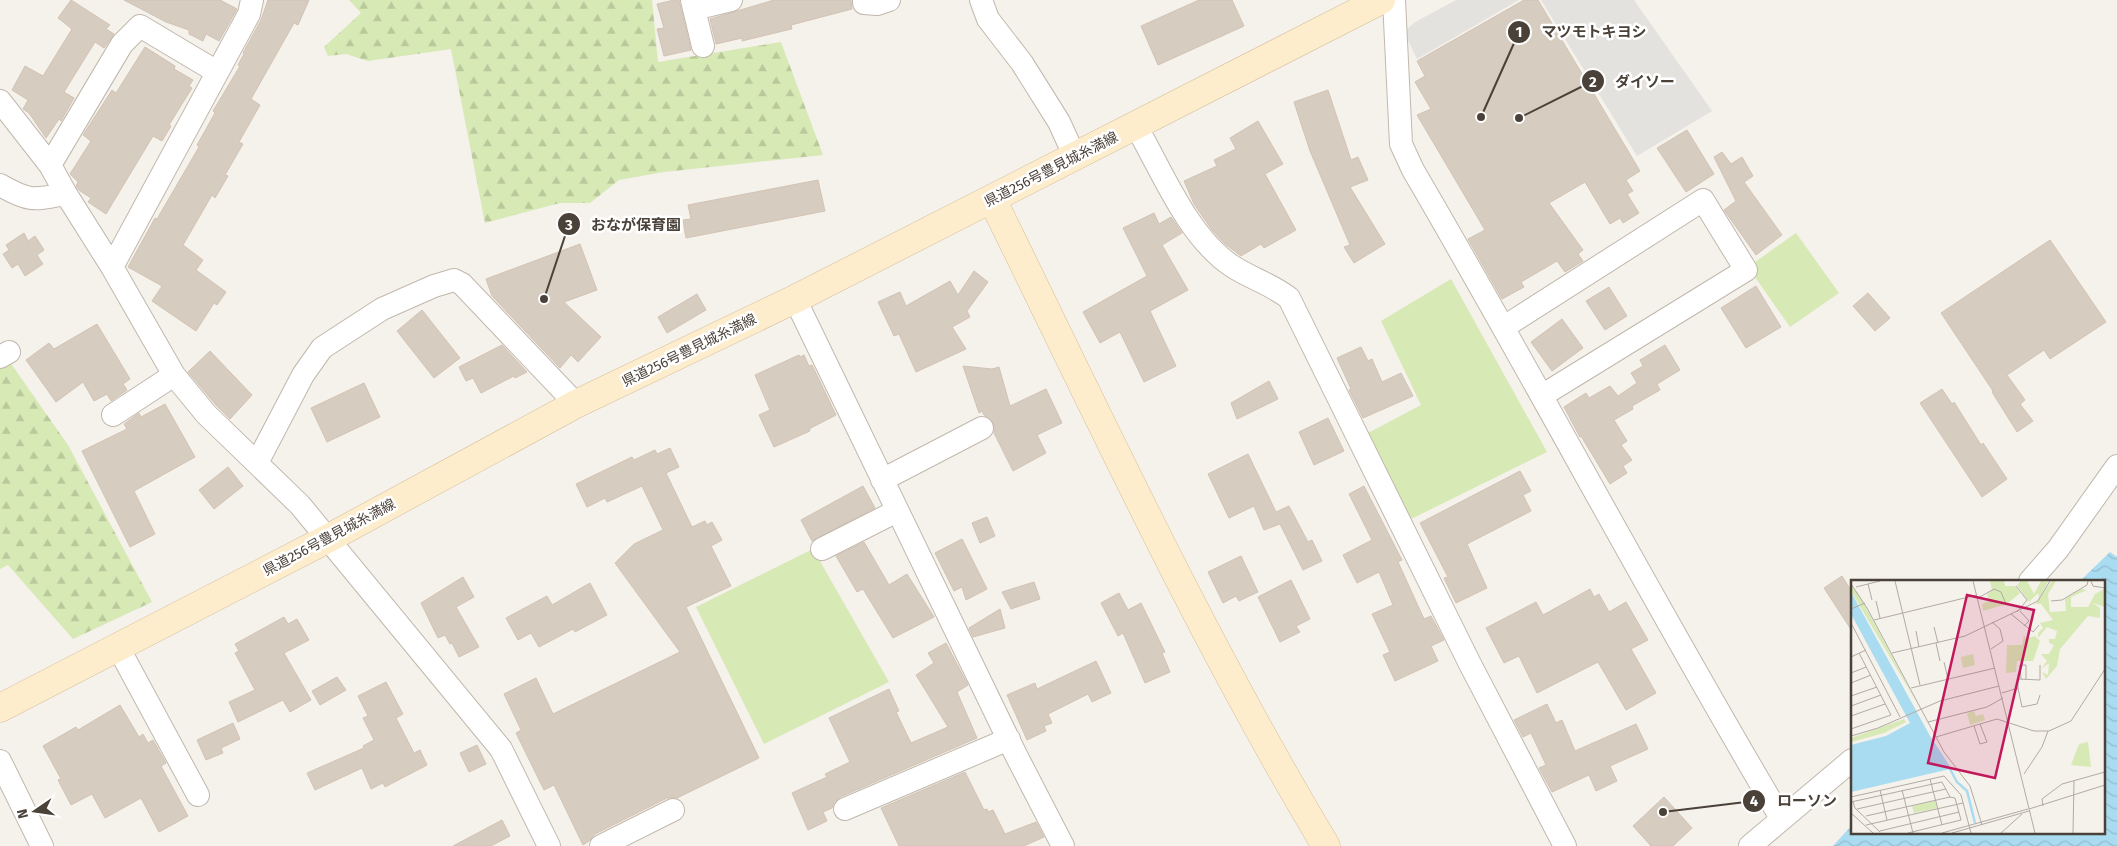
<svg xmlns="http://www.w3.org/2000/svg" width="2117" height="846" viewBox="0 0 2117 846" font-family="'Fira Sans','Noto Sans JP',sans-serif">
  <style>
    .green { fill: #d7e9b5 }
    .forest { fill: url(#forest-firs) }
    .parking { fill: #e4e2df }
    .water { fill: url(#water-waves) }
    .building { fill: #d7ccc0; stroke: #d2c3b4 }
    .lines { fill: none; stroke-linecap: round; stroke-linejoin: round }
    .street-casing { stroke: #c1b8ad; stroke-width: 24 }
    .secondary-casing { stroke: #d5bf9b; stroke-width: 29 }
    .street { stroke: #fff; stroke-width: 22 }
    .secondary { stroke: #feedcc; stroke-width: 28 }
    .labels { text-anchor: middle; stroke-width: 5; stroke-linejoin: round; paint-order: stroke }
    .street-label { font-size: 14px; fill: #4a4139; stroke: #fff }
    .inset-river { fill: none; stroke: #a9dbf1; stroke-width: 2.5 }
    .inset-road { fill: none; stroke: #b1aba4; stroke-width: 1 }
    .view { fill: #c2185b; fill-opacity: 0.15; stroke: #c2185b; stroke-width: 2.5 }
    .inset-edge { fill: none; stroke: #4a4139; stroke-width: 2.5 }
    .leader { fill: none; stroke: #4a4139; stroke-width: 2 }
    .callout-dot { fill: #4a4139; stroke: #fff; stroke-width: 2 }
    .mark-label { font-size: 15px; text-anchor: middle; font-weight: bold; fill: #fff }
    .callout-label { font-size: 15px; text-anchor: middle; font-weight: bold; fill: #4a4139; stroke: #fff; stroke-width: 5; stroke-linejoin: round; paint-order: stroke }
  </style>
  <defs>
    <pattern id="forest-firs" width="22" height="20" patternUnits="userSpaceOnUse" patternTransform="scale(1.25)"><rect width="22" height="20" fill="#d7e9b5"/><path d="M5 1l3.5 6h-7zM16 11l3.5 6h-7z" fill="#bac99c"/></pattern>
    <pattern id="water-waves" width="16" height="10" patternUnits="userSpaceOnUse" patternTransform="scale(1.25)"><rect width="16" height="10" fill="#a9dbf1"/><path d="M0 5q4-4 8 0t8 0" fill="none" stroke="#93bdcf"/></pattern>
  </defs>
  <rect width="100%" height="100%" fill="#f5f1eb"/>
  <!-- green -->
  <path class="green" d="M1796 233 1839 293 1790 327 1748 267Z
    M1451 279 1547 452 1411 519 1368 433 1421 405 1381 321Z
    M813 549 889 682 764 744 696 607Z"/>
  <!-- forest -->
  <path class="forest" d="M349 0H652L658 62 781 42 823 155 664 172 619 180 590 203H560L485 223 451 49 368 61 346 54 328 56 324 47 361 13Z
    M0 348 68 445 152 602 73 639 8 565 0 569Z"/>
  <!-- parking -->
  <path class="parking" d="M1456 0H1519L1417 59 1404 32 1415 22Z
    M1541 0H1634L1712 111 1637 156Z"/>
  <!-- water -->
  <path class="water" d="M2110 552 2117 557V846H1833L1852 825V832H2103V581H2080Z"/>
  <!-- building -->
  <path class="building" d="M71 0 110 25 106 29 114 34 104 48 95 42 64 92 74 98 61 121 59 119 46 138 29 113 23 109 28 100 12 90 25 66 43 76 72 29 58 18Z
    M124 0H220L237 9 219 41 206 34 203 41 189 34V30L166 22Z
    M268 0H309L298 25 294 23 251 99 260 105 239 142 243 144 225 175 228 176 215 198 212 195 183 245 203 260 196 270 226 292 217 305 214 303 196 331 152 301 162 286 128 267 155 218 157 219 199 147 197 145 215 113 213 111 240 66 238 65 244 54 243 53 261 20Z
    M674 0H679L691 50 664 56 657 29 664 28 657 4Z
    M774 0H851L852 9 791 25 792 29 783 31 742 41V38L716 44 710 19Z
    M1199 0H1232L1244 26 1158 65 1141 26Z
    M1524 0H1538L1640 171 1626 180 1633 191 1627 194 1639 213 1623 223 1620 218 1610 224 1585 182 1549 203 1583 250 1578 254 1583 261 1565 272 1557 261 1521 282 1524 287 1502 299 1468 239 1485 230 1417 115 1431 109 1415 82 1425 76 1417 61Z
    M145 47 175 66 174 69 193 80 189 86 192 88 169 125 171 126 162 141 153 136 106 214 88 202 91 198 80 191 76 186 78 182 70 174 91 141 83 135 112 90 116 93Z
    M1328 90 1351 160 1358 157 1368 180 1350 187 1385 244 1354 263 1344 247 1350 245 1310 151 1294 102Z
    M1258 121 1283 164 1265 174 1296 230 1264 248 1261 244 1241 256 1225 244 1212 230 1194 204 1184 181 1217 166 1214 160 1236 149 1230 138Z
    M1687 130 1714 174 1686 192 1657 148Z
    M1722 152 1731 164 1742 157 1753 176 1744 182 1782 235 1756 255 1724 210 1736 201 1714 157Z
    M818 180 825 211 686 238 683 220 691 219 688 205Z
    M1154 213 1159 224 1171 217 1182 233 1162 245 1188 290 1150 311 1176 366 1144 382 1120 332 1100 343 1083 312 1147 276 1123 228Z
    M24 233 28 241 35 236 44 250 37 255 43 264 25 276 18 264 12 268 3 254 9 250 6 245Z
    M2050 240 2106 322 2050 359 2044 350 2007 375 2025 400 2020 404 2033 421 2017 432 1992 392 1993 391 1941 313Z
    M580 244 597 290 564 302 601 337 578 362 571 355 560 368 492 296 486 279Z
    M974 271 988 282 967 311 970 317 952 327 966 349 916 372 899 334 894 336 878 302 900 292 906 306 950 281 958 295Z
    M1756 286 1781 327 1746 348 1721 308Z
    M1609 287 1627 316 1605 330 1586 301Z
    M1868 293 1890 318 1875 331 1853 306Z
    M697 294 706 310 667 333 658 317Z
    M422 310 460 358 434 378 397 331Z
    M1562 319 1583 348 1552 371 1531 342Z
    M97 324 130 379 123 384 127 390 111 401 107 394 94 401 83 382 56 402 26 360 49 343 54 349Z
    M502 345 527 372 515 378 514 376 481 393 473 378 466 381 459 367Z
    M1665 345 1680 370 1657 384 1660 390 1632 406 1633 409 1614 420 1627 441 1621 445 1632 460 1623 466 1627 473 1610 484 1581 436 1580 437 1564 407 1586 393 1589 398 1610 386 1618 396 1637 383 1631 373 1643 366 1640 360Z
    M1361 347 1368 361 1372 359 1382 382 1401 373 1413 396 1363 418 1349 390 1351 389 1337 358Z
    M210 351 252 395 230 419 216 405 188 372Z
    M799 355 800 357 804 355 809 366 812 365 836 415 809 429 810 431 774 447 759 415 770 410 755 375Z
    M963 366 992 369 999 367 1010 406 1046 389 1062 423 1037 435 1046 453 1013 471 994 433 995 428 993 422 984 415 982 411 979 413Z
    M1269 381 1278 399 1237 419 1231 403Z
    M364 383 380 417 327 442 311 408Z
    M1942 389 1952 404 1954 402 1981 445 1983 443 2007 479 1982 497 1920 403Z
    M165 404 195 457 134 491 155 534 130 547 82 451 127 429 124 424 139 413 141 417Z
    M1328 418 1344 451 1314 465 1299 432Z
    M670 448 679 467 666 473 692 527 705 521 707 525 712 522 722 540 711 546 731 586 686 607 759 758 677 798H667L595 834 589 841 583 845 554 785 544 790 516 733 521 730 504 694 536 678 553 714 680 652 615 563 634 544 663 530 642 486 607 502 605 498 587 507 576 484 632 457 634 460 655 450 657 454Z
    M1248 454 1276 512 1289 506 1308 542 1312 540 1322 561 1303 570 1280 524 1264 530 1254 506 1229 518 1208 474Z
    M228 467 243 486 214 509 199 490Z
    M1520 471 1531 491 1523 495 1531 511 1467 544 1487 588 1456 603 1444 578 1448 577 1420 523Z
    M863 486 875 508 812 541 801 520Z
    M1364 486 1402 560 1398 562 1424 619 1431 616 1444 640 1431 646 1438 661 1395 681 1383 655 1390 652 1372 614 1393 605 1379 572 1357 583 1343 555 1372 540 1349 494Z
    M987 517 995 536 980 543 972 523Z
    M962 539 987 589 966 600 962 587 954 591 935 553Z
    M864 542 889 585 907 574 934 617 893 638 863 589 857 592 836 556Z
    M1241 556 1258 592 1239 601 1236 596 1223 603 1208 572Z
    M1842 576 1852 592V631L1824 588Z
    M463 577 474 597 456 607 479 647 459 657 452 643 450 644 445 635 438 638 421 603Z
    M1291 580 1310 619 1296 626 1300 632 1280 642 1258 597Z
    M1034 582 1040 599 1011 609 1002 592Z
    M590 583 607 615 575 632 573 629 539 647 531 633 518 640 506 618 547 596 552 605Z
    M1590 589 1594 597 1599 594 1609 612 1626 602 1648 640 1631 649 1656 693 1626 710 1598 662 1537 693 1519 656 1504 663 1486 628 1536 602 1543 615Z
    M1119 593 1128 610 1141 603 1165 652 1162 653 1170 672 1145 683 1123 633 1118 636 1101 603Z
    M1000 609 1005 628 973 637 969 628Z
    M284 617 288 624 297 619 309 640 284 653 311 700 290 712 283 700 238 722 229 702 255 690 235 653 239 651 235 644Z
    M946 643 968 685 957 692 977 738 840 797 834 802 832 808 823 812 827 821 808 830 792 793 827 777 825 774 850 762 829 718 889 689 899 711 896 712 911 743 948 727 916 675 934 663 928 653Z
    M1096 661 1111 693 1092 702 1088 694 1048 714 1052 723 1044 726 1046 731 1027 740 1007 695 1035 683 1037 689Z
    M337 677 346 690 320 705 312 691Z
    M386 682 403 714 396 718 414 753 420 750 427 765 385 787 383 783 371 789 362 768 315 790 307 773 364 748 363 746 374 740 363 718 368 716 358 696Z
    M1547 704 1556 723 1562 720 1575 751 1636 724 1648 749 1610 766 1617 781 1596 791 1589 775 1552 792 1539 768 1546 765 1531 733 1523 737 1514 720Z
    M120 705 139 737 143 734 148 743 153 740 166 763 161 766 188 816 159 832 141 798 105 818 92 794 71 805 58 780 61 779 43 746 76 727 78 730Z
    M233 723 240 739 221 748 223 753 206 760 197 740Z
    M477 745 486 764 469 772 460 753Z
    M965 772 984 810 987 809 988 812 993 810 1005 834 1036 822 1044 837 1024 846H899L881 808Z
    M1664 797 1692 828 1673 846H1651L1633 826Z
    M502 820 510 836 491 846H453Z"/>
  <g class="lines">
    <defs>
      <path id="street" d="M692 0 694 9 731 0
        M864 0V3L877 4 889 0
        M981 0 988 19 1022 63 1059 122 1075 157
        M1394 0 1401 144 1413 170C1539 385 1654 605 1781 818
        M694 9 703 46
        M0 101 50 165 66 194 112 267 174 375 206 414 300 505 501 749 549 846
        M1136 126C1162 171 1188 237 1232 266 1250 278 1271 284 1289 298L1470 664 1565 846
        M50 165 122 44 140 26 217 72
        M0 185C30 202 33 200 66 194
        M112 267 249 14 252 0
        M795 299 1016 755 1063 846
        M1504 327 1703 200 1746 270 1543 395
        M0 357 9 352
        M113 415 174 375
        M257 463 303 375 322 348 382 309 434 286 454 280 462 284 576 404
        M882 480 982 428
        M822 549 897 511
        M2030 581 2058 549 2117 466
        M118 647 198 795
        M0 761 42 846
        M845 809 1009 739
        M601 846 673 810
        M1750 846 1852 760"/>
      <path id="secondary" d="M992 199C1099 417 1201 638 1326 846
        M0 708 329 538 576 404 795 299 1381 0"/>
    </defs>
    <!-- street casing -->
    <use href="#street" class="street-casing"/>
    <!-- secondary casing -->
    <use href="#secondary" class="secondary-casing"/>
    <!-- street -->
    <use href="#street" class="street"/>
    <!-- secondary -->
    <use href="#secondary" class="secondary"/>
  </g>
  <g class="labels">
    <!-- street labels -->
    <g class="street-label">
      <text transform="translate(1051 169) rotate(-27)" y="5">県道256号豊見城糸満線</text>
      <text transform="translate(689 350) rotate(-26)" y="5">県道256号豊見城糸満線</text>
      <text transform="translate(329 537) rotate(-28)" y="5">県道256号豊見城糸満線</text>
    </g>
  </g>
  <!-- overview -->
  <g transform="translate(1851 580)">
    <rect width="254" height="254" fill="#f5f1eb"/>
    <path d="M122 74 124 85 112 88 110 77ZM123 131 125 136 132 134 134 140 119 145 116 133ZM53 139 55 142 33 153 0 162V158ZM237 162 240 187 220 185 228 164ZM84 221 86 228 63 233 61 226Z" fill="#d7e9b5"/>
    <path d="M139 1H153L154 6H164L169 13 156 24 132 31 131 24 138 21 136 14 141 10ZM170 1H176L183 14 190 1 197 2 188 19 183 22 188 18 187 13 178 22 166 5ZM201 1H205L197 14 199 32 215 31 214 19 230 9 236 10 220 17V27H237L244 14 253 9 254 27 242 23 249 28V38L237 36 209 69 206 86 195 99 191 92 197 95 198 83 190 89 196 81 190 74H198L203 65 198 63V59H204L206 51 196 47 187 58V53L192 48 189 43 202 40 190 24H185ZM0 5 7 13 66 123 0 11ZM173 55 175 59 184 56 189 61 182 81H166L165 92 155 93 156 65H171Z" fill="#d7e9b5"/>
    <path d="M0 12 79 156 100 188 99 189 0 212V165L35 156 59 143 0 34Z" fill="#a9dbf1"/>
    <path class="inset-river" d="M99 189 106 202 116 211 124 243"/>
    <path class="inset-road" d="M44 1 69 105M122 1 184 253M240 1 242 6 254 8M0 4 16 28 93 172 119 206 131 245M17 4 21 20M165 6 176 20 166 32M5 7 29 1M127 18 143 9 150 12 155 24M25 21 29 38M200 21 211 20 236 5 237 1M0 29 14 23M169 31 178 41 173 46M160 34 182 52 188 45M23 40 126 15M0 43 49 137M83 47 87 63M65 51 68 67M85 63 89 81M140 69 152 61 149 49 141 42M41 73 114 56 187 21 199 1M0 77 15 70M93 82 97 99M0 93 15 87M170 99 169 85H175V99M0 103 20 95M60 108 144 88M167 108 171 127 186 124 189 115M151 113 167 108V99L189 100V85M0 116 26 107M0 126 30 115M0 136 34 124M77 142 136 127 152 118M123 146 129 164 136 162 129 144M0 149 40 135 8 73M0 156 27 148 89 121 148 106M85 157 146 139 183 151H198L220 141 254 89M173 194 191 167 197 151M79 199 91 245M29 210 36 240M51 210 62 253M0 217 93 196 110 215 120 253M0 222 91 202 99 217 104 218 110 240 57 253M2 222 4 228 29 252M192 226 191 219 211 204 254 192M6 229 95 209M178 229 254 205M0 233 22 253M15 236 99 217M15 245 112 223M29 251 108 232M91 253 177 229M101 253 178 231M150 253 171 234M222 253 223 201"/>
    <path class="view" d="M116 15 183 30 144 198 77 183Z"/>
    <rect width="254" height="254" class="inset-edge"/>
  </g>
  <!-- callouts -->
  <path class="leader" d="M1481 117L1519 32M1519 118L1593 81M544 299L569 224M1663 812L1754 801"/>
  <g class="callout-dot">
    <circle cx="1481" cy="117" r="5"/>
    <circle cx="1519" cy="118" r="5"/>
    <circle cx="544" cy="299" r="5"/>
    <circle cx="1663" cy="812" r="5"/>
    <circle cx="1519" cy="32" r="12"/>
    <circle cx="1593" cy="81" r="12"/>
    <circle cx="569" cy="224" r="12"/>
    <circle cx="1754" cy="801" r="12"/>
  </g>
  <g class="mark-label">
    <text x="1519" y="37">1</text>
    <text x="1593" y="87">2</text>
    <text x="569" y="230">3</text>
    <text x="1754" y="806">4</text>
  </g>
  <g class="callout-label">
    <text x="1594" y="37">マツモトキヨシ</text>
    <text x="1645" y="87">ダイソー</text>
    <text x="636" y="230">おなが保育園</text>
    <text x="1807" y="806">ローソン</text>
  </g>
  <!-- north arrow -->
  <g transform="translate(35 811) rotate(257)" stroke="#ffffff" stroke-width="4" paint-order="stroke">
  <path d="M0-4L9 19L0 12L-9 19Z" fill="#4a4139"/>
  <text y="-8" font-size="14" font-weight="bold" text-anchor="middle" fill="#4a4139">N</text>
  </g>
</svg>
